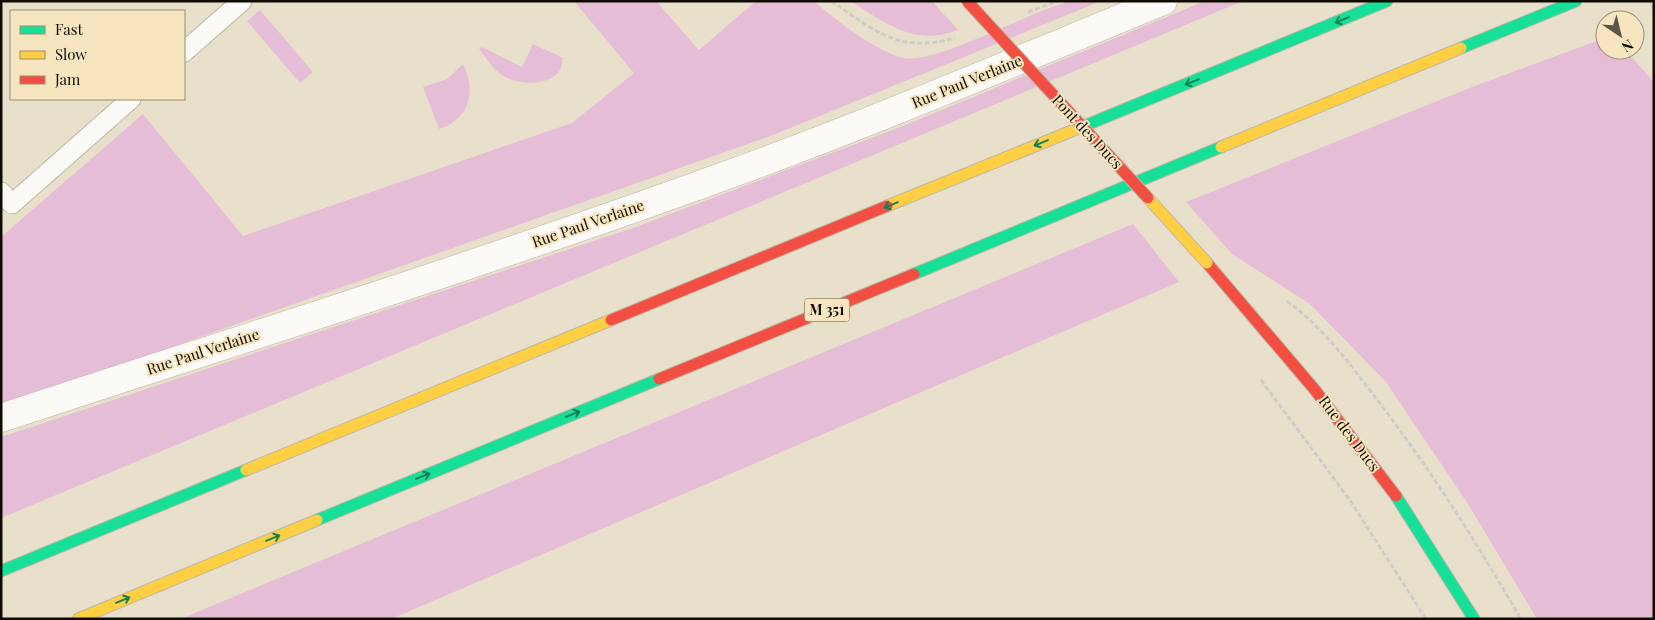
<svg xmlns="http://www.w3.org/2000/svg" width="1655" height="620" viewBox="0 0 1655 620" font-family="'Playfair Display',serif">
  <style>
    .green { fill: #e5bdd7 }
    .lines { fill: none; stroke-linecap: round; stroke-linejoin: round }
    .lane-casing { stroke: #bdb6a7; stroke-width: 21 }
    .street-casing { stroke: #bdb6a7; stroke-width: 29 }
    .fast-casing { stroke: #bdb6a7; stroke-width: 13 }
    .slow-casing { stroke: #bdb6a7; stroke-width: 13 }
    .jam-casing { stroke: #bdb6a7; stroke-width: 13 }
    .path { stroke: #d0cdc8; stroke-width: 3; stroke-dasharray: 5 2.5; stroke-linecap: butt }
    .lane { stroke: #fcfaf7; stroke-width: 19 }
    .street { stroke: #fcfaf7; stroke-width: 28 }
    .fast { stroke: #16e098; stroke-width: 11 }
    .slow { stroke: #ffcf43; stroke-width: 11 }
    .jam { stroke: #f24e42; stroke-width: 11 }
    .rail-casing { stroke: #bbb9b3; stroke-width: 5.5 }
    .rail { stroke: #f6e5bf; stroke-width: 4; stroke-dasharray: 11; stroke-linecap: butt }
    .slow-bridge-casing { stroke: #bdb6a7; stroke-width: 13; stroke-linecap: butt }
    .jam-bridge-casing { stroke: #bdb6a7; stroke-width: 13; stroke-linecap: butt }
    .slow-bridge { stroke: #ffcf43; stroke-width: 11 }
    .jam-bridge { stroke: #f24e42; stroke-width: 11 }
    .oneway { stroke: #138054 }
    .labels { text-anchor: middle; stroke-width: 4; stroke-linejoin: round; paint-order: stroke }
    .shield { fill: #f6e5bf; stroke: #554c3a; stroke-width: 1 }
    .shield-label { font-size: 14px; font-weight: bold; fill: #100b01 }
    .street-label { font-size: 15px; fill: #100b01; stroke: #f6e5bf }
  </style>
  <rect width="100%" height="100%" fill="#e9e0cc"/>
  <!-- green -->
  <path class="green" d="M574 1H656L699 50 756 1H814C834 19 877 52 903 58 936 65 1032 10 1071 1 1080 0 1092 1 1101 1L773 135 67 384 1 404V237L143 114 243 236 572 123 634 73Z
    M850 1H932L958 30C914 47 886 23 850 1Z
    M1205 1H1243L1 518V437L636 227 903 126Z
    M260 10 313 72 300 83 247 21Z
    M1605 38V50H1625L1654 82V619H1537L1468 504 1386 382 1310 304 1232 254 1186 202 1472 87Z
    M533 44 563 58C562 62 562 67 560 70 551 86 519 85 505 77 494 71 487 59 479 49L482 47 522 67Z
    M463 64C477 91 469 120 439 129L423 87 447 79Z
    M1133 224 1179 282 391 619H180Z"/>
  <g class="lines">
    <defs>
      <path id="lane" d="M184 52 242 1
        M1 192 12 204 131 99"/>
      <path id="street" d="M1 418C241 339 482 264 719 178 869 124 1016 61 1163 1"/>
      <path id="fast" d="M1461 48 1576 1
        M1084 126 1387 1
        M914 274 1221 147
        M1396 496 1474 619
        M317 520 659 379
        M1 571 246 470"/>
      <path id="slow" d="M1221 147 1461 48
        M887 206 1084 126
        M246 470 611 320
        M78 619 317 520"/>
      <path id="jam" d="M1207 263 1315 390 1396 496
        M611 320 887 206
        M659 379 914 274"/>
    </defs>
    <!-- lane casing -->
    <use href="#lane" class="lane-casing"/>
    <!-- street casing -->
    <use href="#street" class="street-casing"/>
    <!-- fast casing -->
    <use href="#fast" class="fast-casing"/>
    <!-- slow casing -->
    <use href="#slow" class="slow-casing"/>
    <!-- jam casing -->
    <use href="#jam" class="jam-casing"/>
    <!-- path -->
    <path class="path" d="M831 1C876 31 898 54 955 38
      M1028 12 1058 1
      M1287 301C1325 329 1353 368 1381 405 1433 473 1478 545 1521 619
      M1261 380 1349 499 1426 619"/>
    <!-- lane -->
    <use href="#lane" class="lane"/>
    <!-- street -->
    <use href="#street" class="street"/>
    <!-- fast -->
    <use href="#fast" class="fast"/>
    <!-- slow -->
    <use href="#slow" class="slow"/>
    <!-- jam -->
    <use href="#jam" class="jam"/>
    <defs>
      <path id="rail" d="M1652 1 1654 6"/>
    </defs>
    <!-- rail casing -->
    <use href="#rail" class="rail-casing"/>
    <!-- rail -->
    <use href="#rail" class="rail"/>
    <defs>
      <path id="slow-bridge" d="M1148 198 1207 263"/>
      <path id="jam-bridge" d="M967 1 1148 198"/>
    </defs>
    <!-- slow-bridge casing -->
    <use href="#slow-bridge" class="slow-bridge-casing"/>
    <!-- jam-bridge casing -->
    <use href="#jam-bridge" class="jam-bridge-casing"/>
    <!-- slow-bridge -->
    <use href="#slow-bridge" class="slow-bridge"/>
    <!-- jam-bridge -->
    <use href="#jam-bridge" class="jam-bridge"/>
  </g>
  <!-- one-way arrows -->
  <defs><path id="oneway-shaft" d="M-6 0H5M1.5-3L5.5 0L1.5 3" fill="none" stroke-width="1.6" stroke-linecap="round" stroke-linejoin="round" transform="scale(1.25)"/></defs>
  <g class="oneway">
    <use href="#oneway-shaft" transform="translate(1342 20) rotate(158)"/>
    <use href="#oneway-shaft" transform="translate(1192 82) rotate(158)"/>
    <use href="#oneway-shaft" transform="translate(1041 143) rotate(158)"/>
    <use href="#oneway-shaft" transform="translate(891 205) rotate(158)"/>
    <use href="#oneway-shaft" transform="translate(573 414) rotate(-22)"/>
    <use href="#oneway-shaft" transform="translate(423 476) rotate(-22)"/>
    <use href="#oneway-shaft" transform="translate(273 538) rotate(-22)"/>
    <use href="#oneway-shaft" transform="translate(123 600) rotate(-22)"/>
  </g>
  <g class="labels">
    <!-- shield labels -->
    <rect class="shield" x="804.5" y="298.5" width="45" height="23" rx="4"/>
    <g class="shield-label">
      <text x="827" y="315">M 351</text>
    </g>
    <!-- street labels -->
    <g class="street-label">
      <text transform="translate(967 82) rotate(-22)" y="5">Rue Paul Verlaine</text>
      <text transform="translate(1087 132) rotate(47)" y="5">Pont des Ducs</text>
      <text transform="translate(588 224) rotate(-19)" y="5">Rue Paul Verlaine</text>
      <text transform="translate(203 352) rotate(-18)" y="5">Rue Paul Verlaine</text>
      <text transform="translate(1349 434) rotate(53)" y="5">Rue des Ducs</text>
    </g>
  </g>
  <!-- border -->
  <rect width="1655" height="620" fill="none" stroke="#100b01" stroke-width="5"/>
  <!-- legend -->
  <rect x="10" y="10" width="175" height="90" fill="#f6e5bf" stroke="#9a8e73"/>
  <rect x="20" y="26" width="25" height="8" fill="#16e098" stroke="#9a8e73"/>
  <text x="55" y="35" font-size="15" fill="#100b01">Fast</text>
  <rect x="20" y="51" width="25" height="8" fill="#ffcf43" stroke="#9a8e73"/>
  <text x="55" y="60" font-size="15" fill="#100b01">Slow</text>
  <rect x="20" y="76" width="25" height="8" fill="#f24e42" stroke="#9a8e73"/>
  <text x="55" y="85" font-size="15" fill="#100b01">Jam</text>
  <!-- north arrow -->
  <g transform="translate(1620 35) rotate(145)"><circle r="24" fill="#f6e5bf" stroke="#9a8e73"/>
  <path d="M0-4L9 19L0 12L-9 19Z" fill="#5c5648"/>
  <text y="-8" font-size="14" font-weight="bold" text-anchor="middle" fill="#100b01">N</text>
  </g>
</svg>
